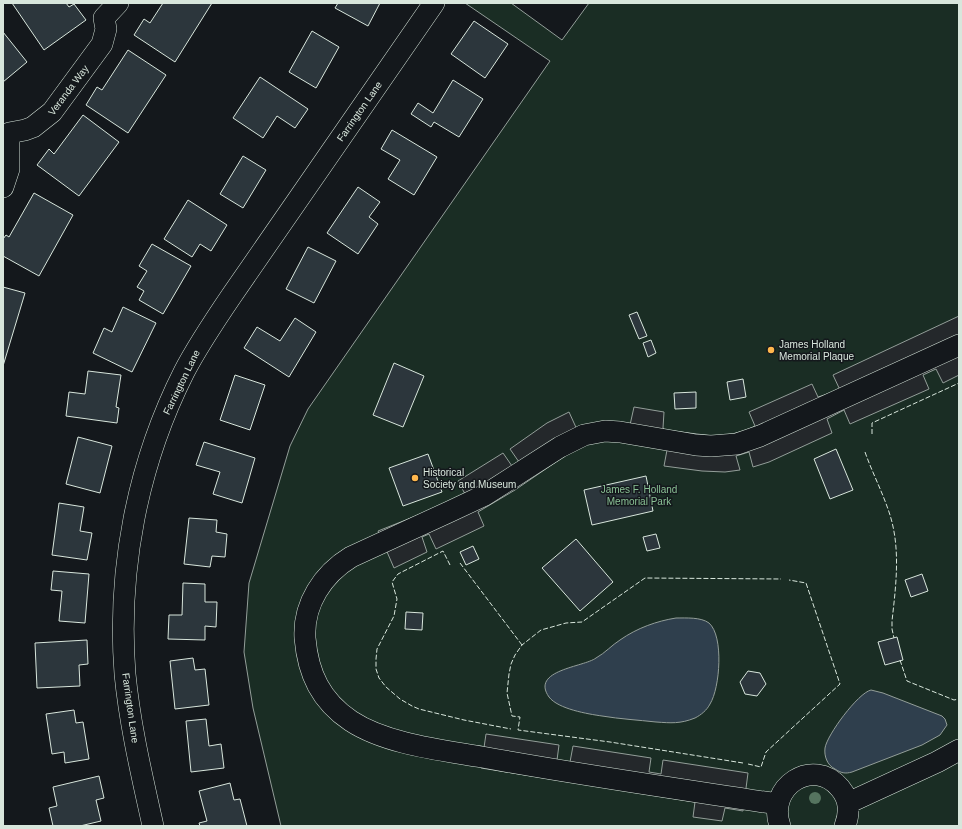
<svg xmlns="http://www.w3.org/2000/svg" width="962" height="829" viewBox="0 0 962 829" font-family="Arial,sans-serif">
  <style>
    .green { fill: #1a2d24; stroke: #939e99 }
    .parking { fill: #24282b; stroke: #939e99 }
    .water { fill: #2f3f4d; stroke: #939e99 }
    .building { fill: #2c363c; stroke: #d8e6dc }
    .lines { fill: none; stroke-linecap: round; stroke-linejoin: round }
    .minor-casing { stroke: #d8e6dc; stroke-width: 22 }
    .minor { stroke: #14181c; stroke-width: 21 }
    .fence { stroke: #d8e6dc; stroke-width: 1; stroke-dasharray: 5 2; stroke-linecap: butt }
    .tree { fill: #55745f }
    .poi-dot { fill: #ffb74d; stroke: #14181c; stroke-width: 1.5 }
    .labels { text-anchor: middle; stroke-width: 3; stroke-linejoin: round; paint-order: stroke }
    .street-label { font-size: 10px; fill: #d8e6dc; stroke: #14181c }
    .poi-label { font-size: 10px; fill: #d8e6dc; stroke: #14181c; text-anchor: start }
    .park-label { font-size: 10px; fill: #8ac095; stroke: #14181c }
  </style>
  <rect width="100%" height="100%" fill="#14181c"/>
  <!-- green -->
  <path class="green" d="M465 3H511L562 40 589 3H959V826H281L253 708 244 652 249 583 290 446 308 409 550 61Z"/>
  <!-- parking -->
  <path class="parking" d="M959 316V375L943 383 936 369 923 375 929 389 850 424 844 410 827 419 832 433 769 462 753 467 749 452 736 456 740 470 725 472 702 471 664 466 667 450 626 443 634 407 664 412 663 428 665 430 713 436 732 434 747 430 755 426 749 412 812 384 818 397 840 390 833 375Z
    M569 412 584 445 569 453 515 490 478 512 484 526 436 549 429 534 422 537 427 552 394 568 378 531 441 506 465 494 458 481 503 453 512 466 519 462 510 449 547 423Z
    M486 734 559 745 557 760 570 762 573 746 651 758 649 772 661 774 663 760 748 773 743 811 725 808 722 821 693 817 695 802 481 768Z"/>
  <!-- water -->
  <path class="water" d="M676 618C686 618 701 617 709 623 724 636 720 688 710 704 707 710 701 715 695 718 680 724 671 723 656 722 638 720 620 719 602 716 588 714 558 709 549 697 530 670 584 667 596 658 605 653 612 645 620 640 637 628 657 621 676 618Z
    M871 690 883 693 942 716 945 719 947 725 940 735 922 745 852 772C845 774 841 773 835 769 827 765 824 756 825 748 827 735 858 693 871 690Z"/>
  <!-- building -->
  <path class="building" d="M12 3H66L69 7 74 4 86 20 44 50Z
    M163 3H212L175 62 134 35 144 19 150 23Z
    M338 3H380L368 26 335 8Z
    M474 21 508 44 485 78 451 54Z
    M312 31 339 47 316 88 289 72Z
    M3 32 27 62 3 82Z
    M128 50 166 75 128 133 86 105 97 87 102 90Z
    M260 77 308 109 295 128 277 116 263 138 233 118Z
    M453 80 483 99 459 137 434 122 431 127 411 114 418 103 433 113Z
    M83 115 119 142 79 196 37 165 49 149 54 154Z
    M392 130 437 157 414 195 388 179 400 160 381 149Z
    M243 156 266 170 243 208 220 194Z
    M358 187 380 202 369 217 378 224 358 254 327 233Z
    M34 193 73 215 39 276 3 256V239L6 235 9 237Z
    M188 200 227 225 211 251 200 244 192 257 164 239Z
    M152 244 191 266 163 314 139 300 144 291 137 287 147 271 139 266Z
    M308 247 336 261 314 303 286 289Z
    M3 287 25 293 3 366Z
    M123 307 156 323 132 372 93 353 104 328 112 332Z
    M637 312 647 336 639 339 629 315Z
    M295 318 316 332 289 377 244 348 257 327 280 341Z
    M651 340 656 353 648 357 643 343Z
    M394 363 424 376 403 427 373 415Z
    M88 371 121 375 116 407 119 408 117 423 66 416 69 392 85 394Z
    M235 375 265 385 250 430 220 420Z
    M743 379 746 397 730 400 727 382Z
    M696 392V408L675 409 674 393Z
    M78 437 112 446 100 493 66 484Z
    M204 442 255 458 242 503 213 494 220 472 196 465Z
    M836 449 853 490 830 499 814 459Z
    M428 454 442 492 403 506 389 468Z
    M646 476 653 511 592 525 584 490Z
    M59 503 84 507 80 531 92 533 87 560 52 555Z
    M189 518 217 520 216 532 227 534 225 557 212 556 210 567 184 564Z
    M656 534 660 548 647 551 643 537Z
    M576 539 613 582 580 611 542 568Z
    M473 546 479 559 466 565 460 552Z
    M53 571 89 574 85 623 59 621 62 591 51 590Z
    M922 574 928 591 911 597 905 580Z
    M183 583 205 584V602H217L216 627 205 626V640L168 639 169 615H182Z
    M406 612 423 613 422 630 405 629Z
    M897 637 903 660 885 665 878 642Z
    M87 640 88 664 79 665 80 686 37 688 35 643Z
    M193 658 195 670 205 669 209 705 175 709 170 661Z
    M748 671 760 673 766 684 757 696 745 694 740 682Z
    M74 710 76 723 83 722 89 759 65 763 64 752 52 754 46 714Z
    M206 719 209 746 221 744 224 768 191 772 186 721Z
    M99 776 104 798 96 800 101 821 80 826H53L49 808 57 806 53 787Z
    M230 783 234 800 240 799 247 826H200L199 823 207 821 199 791Z"/>
  <g class="lines">
    <defs>
      <path id="minor" d="M3 187 9 169V133L25 130 33 127 52 112 102 44 106 29 104 18 118 3
        M848 803 937 762 959 750
        M777 804C679 789 580 775 482 757 441 750 386 744 351 721 321 701 308 674 305 638 303 604 323 574 351 557L451 511 485 495 560 447 584 435 605 431 620 432 696 445 711 446 737 444 760 436 959 345
        M153 826C142 776 130 726 125 674 117 571 137 465 184 372 198 345 215 320 232 295L434 3
        M780 826C766 787 813 756 840 788 850 800 850 812 845 826"/>
    </defs>
    <!-- minor casing -->
    <use href="#minor" class="minor-casing"/>
    <!-- minor -->
    <use href="#minor" class="minor"/>
    <!-- fence -->
    <path class="fence" d="M872 434V423L959 383
      M865 452C872 472 882 491 889 512 901 547 896 585 892 621V629L894 638
      M460 563 522 645
      M450 565 443 551 398 574 392 582 397 599 394 616 377 649 376 659V669L379 678 386 687 400 699 412 706 419 709 464 720 511 729
      M900 660 907 681 954 700 959 699
      M743 763 610 742 518 730 520 717 512 716 507 693 509 674 511 664 515 655 522 645 541 630 566 623 582 622 645 578 781 579
      M748 764 761 767 766 752 840 684 806 583 789 580"/>
  </g>
  <!-- trees -->
  <circle class="tree" cx="815" cy="798" r="6"/>
  <!-- markers -->
  <g class="poi-dot">
    <circle cx="771" cy="350" r="4"/>
    <circle cx="415" cy="478" r="4"/>
  </g>
  <g class="labels">
    <!-- street labels -->
    <g class="street-label">
      <text transform="translate(68 90) rotate(-53)" y="4">Veranda Way</text>
      <text transform="translate(359 111) rotate(-55)" y="4">Farrington Lane</text>
      <text transform="translate(181 382) rotate(-64)" y="4">Farrington Lane</text>
      <text transform="translate(131 708) rotate(82)" y="4">Farrington Lane</text>
    </g>
    <!-- poi labels -->
    <g class="poi-label">
      <text x="779" y="348">James Holland<tspan x="779" dy="12">Memorial Plaque</tspan></text>
      <text x="423" y="476">Historical<tspan x="423" dy="12">Society and Museum</tspan></text>
    </g>
    <!-- park labels -->
    <g class="park-label">
      <text x="639" y="493">James F. Holland<tspan x="639" dy="12">Memorial Park</tspan></text>
    </g>
  </g>
  <!-- border -->
  <rect width="962" height="829" fill="none" stroke="#d8e6dc" stroke-width="8"/>
</svg>
